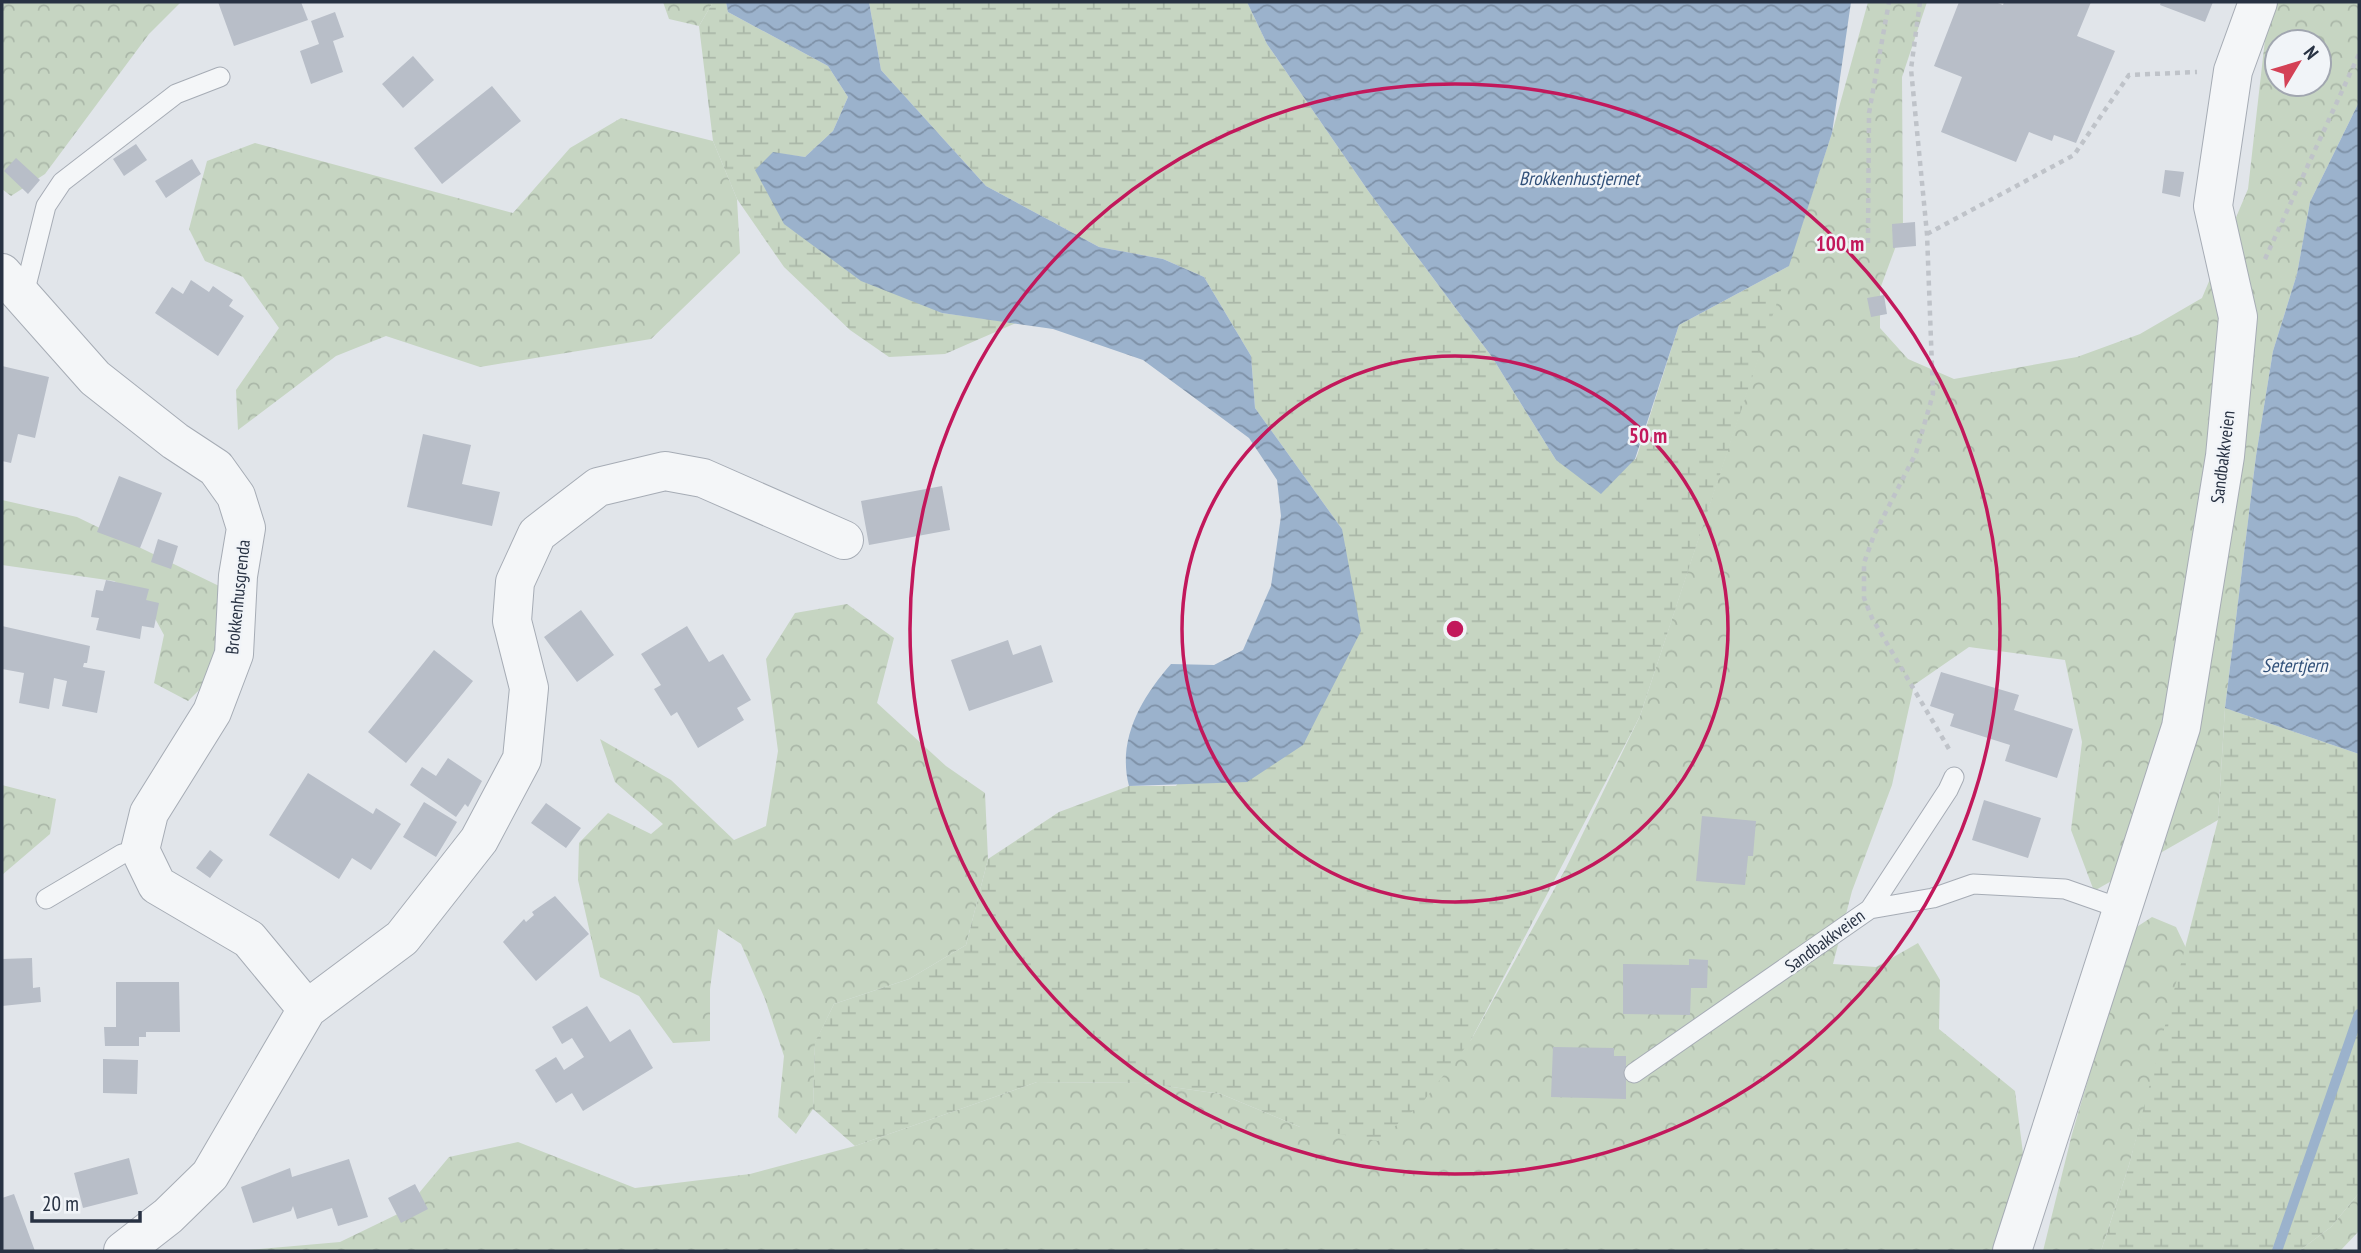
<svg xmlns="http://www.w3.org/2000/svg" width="2361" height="1253" viewBox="0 0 2361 1253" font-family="'PT Sans Narrow',sans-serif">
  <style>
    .forest { fill: url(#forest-crowns); fill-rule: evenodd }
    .wetland { fill: url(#wetland-marsh) }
    .water { fill: url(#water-waves) }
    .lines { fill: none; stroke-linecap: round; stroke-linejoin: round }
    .stream { stroke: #9bb2cc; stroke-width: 10 }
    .building { fill: #b8bec8 }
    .lane-casing { stroke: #a6acb5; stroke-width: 21 }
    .street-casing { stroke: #a6acb5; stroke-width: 40 }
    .path { stroke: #bfc3c9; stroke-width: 4.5; stroke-dasharray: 5 5; stroke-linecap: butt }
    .lane { stroke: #f4f6f8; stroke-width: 19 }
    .street { stroke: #f4f6f8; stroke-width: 38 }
    .ring { fill: none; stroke: #c2185b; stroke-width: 3.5 }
    .labels { text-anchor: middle; stroke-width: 5; stroke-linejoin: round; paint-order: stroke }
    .street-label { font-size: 18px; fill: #283243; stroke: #f1f4f8 }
    .water-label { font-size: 19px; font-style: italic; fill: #315079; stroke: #f1f4f8 }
    .centre { fill: #c2185b; stroke: #f1f4f8; stroke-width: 3.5 }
    .ring-label { font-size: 21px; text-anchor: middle; font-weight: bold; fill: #c2185b; stroke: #f1f4f8; stroke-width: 5; stroke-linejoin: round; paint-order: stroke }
  </style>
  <defs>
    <pattern id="forest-crowns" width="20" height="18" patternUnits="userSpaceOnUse" patternTransform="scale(1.75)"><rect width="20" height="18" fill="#c6d5c2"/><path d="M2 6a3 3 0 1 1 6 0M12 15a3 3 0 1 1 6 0" fill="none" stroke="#aab7a8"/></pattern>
    <pattern id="wetland-marsh" width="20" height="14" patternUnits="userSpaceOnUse" patternTransform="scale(1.75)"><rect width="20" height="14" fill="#c6d5c2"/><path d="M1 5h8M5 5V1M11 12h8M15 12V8" fill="none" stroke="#aab7a8"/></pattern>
    <pattern id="water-waves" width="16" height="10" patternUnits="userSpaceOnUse" patternTransform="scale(1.75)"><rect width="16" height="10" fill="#9bb2cc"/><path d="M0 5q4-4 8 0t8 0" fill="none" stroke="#7e91a7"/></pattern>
  </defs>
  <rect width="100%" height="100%" fill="#e1e5ea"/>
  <!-- forest -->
  <path class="forest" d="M5 2H181L149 34 45 174 11 196 2 189V5Z
    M663 2H713L699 26 669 19Z
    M1868 2H1927L1902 77 1903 227 1880 289V328L1908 359 1954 379 2077 357 2140 334 2202 298 2248 189 2267 22 2277 2H2359V102L2310 202 2297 274 2273 351 2256 456 2225 708 2218 820 2094 891 2071 830 2082 742 2065 660 1969 647 1914 685 1892 785 1852 891 1833 964 1876 967 1918 943 1940 980 1939 1029 2015 1091 2024 1161 1996 1251H237L340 1242 404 1211 449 1157 518 1142 635 1188 750 1174 855 1146 1037 1082 1144 1083 1221 1094 1300 1127 1471 1040 1566 868 1640 716 1832 133ZM2277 42H2319V84H2277Z
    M621 118 713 141 737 199 740 253 651 339 480 367 386 336 336 356 238 430 236 390 279 328 243 277 205 261 189 229 207 161 255 143 513 213 570 148Z
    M2 500 77 517 250 601 241 649 188 701 154 683 164 635 144 598 114 581 2 565Z
    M847 604 894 638 877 703 946 766 985 793 988 859 966 945 909 979 834 1004 815 1043 813 1109 796 1134 778 1117 784 1056 765 999 741 944 718 929 710 989V1041L673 1043 639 996 600 977 578 880 579 843 608 813 651 834 663 824 615 782 600 739 671 780 734 840 766 826 778 751 766 659 795 613Z
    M2 785 56 799 50 834 2 875Z
    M2152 917 2176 927 2187 950 2129 1165 2101 1251H2043L2072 1134 2132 930Z
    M2359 1193V1231L2340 1251H2299L2331 1227Z"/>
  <!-- wetland -->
  <path class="wetland" d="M713 2H726L728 12 828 66 848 97 833 131 805 157 773 153 942 313 1016 323 945 354 889 357 850 330 784 267 737 199 713 141 699 26Z
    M869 2H1247L1267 44 1369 192 1492 357 1556 460 1636 459 1679 325 1789 266 1640 716 1471 1040 1422 1103 1378 1141 1300 1127 1221 1094 1144 1083 1037 1082 855 1146 813 1109 815 1042 834 1004 909 979 966 945 988 859 1059 812 1129 786H1176L1342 529 1255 408 1251 356 1204 277 1163 259 1099 247 986 186 881 70Z
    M2225 708 2359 754V1193L2331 1227 2299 1251H2101L2129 1165 2218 820Z"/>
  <!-- water -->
  <path class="water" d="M726 2H869L881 70 986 186 1099 247 1163 259 1204 277 1251 356 1255 408 1342 529 1361 631 1303 745 1247 782 1129 786C1117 740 1141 698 1171 664L1214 665 1243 650 1271 586 1281 516 1277 480 1249 438 1143 360 1053 329 942 313 861 281 784 224 755 170 773 152 805 157 833 131 848 97 828 66 728 12Z
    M1247 2H1851L1832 133 1789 266 1679 325 1635 459 1601 494 1556 460 1492 357 1369 192 1267 44Z
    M2359 102V754L2225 708 2256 456 2273 351 2297 274 2310 202Z"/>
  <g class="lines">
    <!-- stream -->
    <path class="stream" d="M2277 1251 2359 1014"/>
  </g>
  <!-- building -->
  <path class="building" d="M218 2H301L308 20 234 46Z
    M1959 2H1995L2003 5 2004 2H2091L2077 36 2115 51 2076 143 2054 135 2052 141 2029 132 2016 162 1941 132 1962 77 1934 66Z
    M2161 2H2213L2205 22 2160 5Z
    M335 12 344 37 333 41 343 72 311 84 300 51 319 44 311 21Z
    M413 56 434 80 403 108 382 84Z
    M492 86 521 121 442 184 414 148Z
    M136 144 147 160 124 176 113 159Z
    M16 158 40 180 28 194 4 171Z
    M192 159 201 174 166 198 155 181Z
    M2165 170 2184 172 2180 197 2162 193Z
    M1915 222 1916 246 1893 248 1892 224Z
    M191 280 209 292 213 286 233 300 229 306 244 316 218 356 155 313 172 287 183 294Z
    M1884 295 1887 314 1871 317 1867 298Z
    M2 366 49 377 35 438 18 434 11 463 2 461Z
    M423 434 471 445 462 484 500 492 492 526 407 507Z
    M119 476 162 493 140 548 97 532Z
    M942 486 950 530 869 545 861 501Z
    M158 539 178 546 171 569 151 562Z
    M106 580 149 589 146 600 159 603 154 628 142 626 140 639 96 630 99 618 91 617 96 590 103 591Z
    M581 610 614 655 577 682 544 637Z
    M2 626 90 646 87 663H84L83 667 105 671 97 713 62 706 67 681 54 678 49 709 19 703 24 673 2 669Z
    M687 626 709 662 723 654 751 700 737 708 744 720 698 748 677 712 671 716 654 689 661 685 641 654Z
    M1008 640 1013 655 1041 645 1053 682 969 711 951 660Z
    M434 650 473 681 406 763 368 732Z
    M1941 672 2019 695 2014 710 2073 729 2057 778 2005 761 2010 745 1950 726 1954 714 1930 706Z
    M448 758 482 781 468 807 465 804 456 817 410 785 422 767 436 776Z
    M308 773 373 814 376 808 401 824 371 870 352 858 339 879 269 835Z
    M1984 800 2041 818 2028 858 1972 840Z
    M424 802 457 822 436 857 403 837Z
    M546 803 581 828 566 848 531 823Z
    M1702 816 1756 821 1753 856H1748L1745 885 1696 881Z
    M210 850 223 860 210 878 196 868Z
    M555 896 589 934 536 981 503 942 524 919 526 922 534 915 532 912Z
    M32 958 33 988 40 987 41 1002 2 1006V959Z
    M1689 959 1708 960 1707 988H1691L1690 1015 1623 1014V964L1689 965Z
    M116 982H179L180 1032H146V1037H139V1046H105L104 1027H116Z
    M587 1006 610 1042 630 1029 653 1068 583 1111 572 1093 556 1103 535 1070 556 1057 564 1070 584 1057 572 1038 562 1044 552 1027Z
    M1553 1047 1614 1048V1056H1626V1099L1551 1097Z
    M103 1059 138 1060 137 1094 103 1093Z
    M129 1158 138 1194 83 1208 74 1173Z
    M349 1159 368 1217 338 1226 332 1208 297 1219 293 1206 291 1211 253 1223 241 1187 290 1168 292 1177Z
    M415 1184 428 1209 401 1223 388 1198Z
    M14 1194 35 1251H2V1198Z"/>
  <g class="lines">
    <defs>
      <path id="lane" d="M23 298 46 206 62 182 176 94 220 77
        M46 899 122 854 140 850
        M1870 909 1948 790 1954 777
        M1634 1073 1870 909 1933 898 1973 884 2065 889 2122 909"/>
      <path id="street" d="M2 273 95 378 175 441 216 468 236 496 246 528 238 576 234 654 212 712 149 813 140 850 157 885 249 939 307 1009 210 1175 168 1216 123 1251
        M307 1009 402 938 479 840 522 759 529 688 512 621 515 582 537 534 598 487 665 471 703 478 844 540
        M2012 1251 2181 727 2225 456 2238 317 2213 206 2233 71 2258 2"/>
    </defs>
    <!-- lane casing -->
    <use href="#lane" class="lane-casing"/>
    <!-- street casing -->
    <use href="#street" class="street-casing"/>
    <!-- path -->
    <path class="path" d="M1920 2 1911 69 1927 234 1933 394 1916 453 1874 535 1864 563V598L1872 618 1949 749
      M1927 234 2074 155 2129 75 2197 72
      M1868 243 1869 113 1889 2
      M2265 259 2359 54"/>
    <!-- lane -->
    <use href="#lane" class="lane"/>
    <!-- street -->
    <use href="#street" class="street"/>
  </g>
  <!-- distance rings -->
  <g class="ring">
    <circle cx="1455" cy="629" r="273"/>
    <circle cx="1455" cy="629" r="545"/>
  </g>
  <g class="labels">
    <!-- street labels -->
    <g class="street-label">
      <text transform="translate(2223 457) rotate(-83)" y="6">Sandbakkveien</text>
      <text transform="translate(238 597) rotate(-84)" y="6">Brokkenhusgrenda</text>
      <text transform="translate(1825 941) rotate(-36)" y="6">Sandbakkveien</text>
    </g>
    <!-- water labels -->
    <g class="water-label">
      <text x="1579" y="185">Brokkenhustjernet</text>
      <text x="2295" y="672">Setertjern</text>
    </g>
  </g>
  <circle cx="1455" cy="629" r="10" class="centre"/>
  <g class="ring-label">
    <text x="1840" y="251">100 m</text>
    <text x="1648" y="443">50 m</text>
  </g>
  <!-- border -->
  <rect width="2361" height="1253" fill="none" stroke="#283243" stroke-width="7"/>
  <!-- north arrow -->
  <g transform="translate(2298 63) rotate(52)"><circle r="33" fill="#f1f4f8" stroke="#a1a6b0" stroke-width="2"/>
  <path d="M0-5L12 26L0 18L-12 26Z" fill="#d44156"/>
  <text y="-10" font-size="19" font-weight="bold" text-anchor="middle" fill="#283243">N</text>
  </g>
  <!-- scale -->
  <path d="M32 1211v10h108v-10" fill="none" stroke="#283243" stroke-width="3.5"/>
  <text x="42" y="1211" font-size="21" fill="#283243" stroke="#f1f4f8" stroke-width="5" paint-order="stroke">20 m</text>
</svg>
